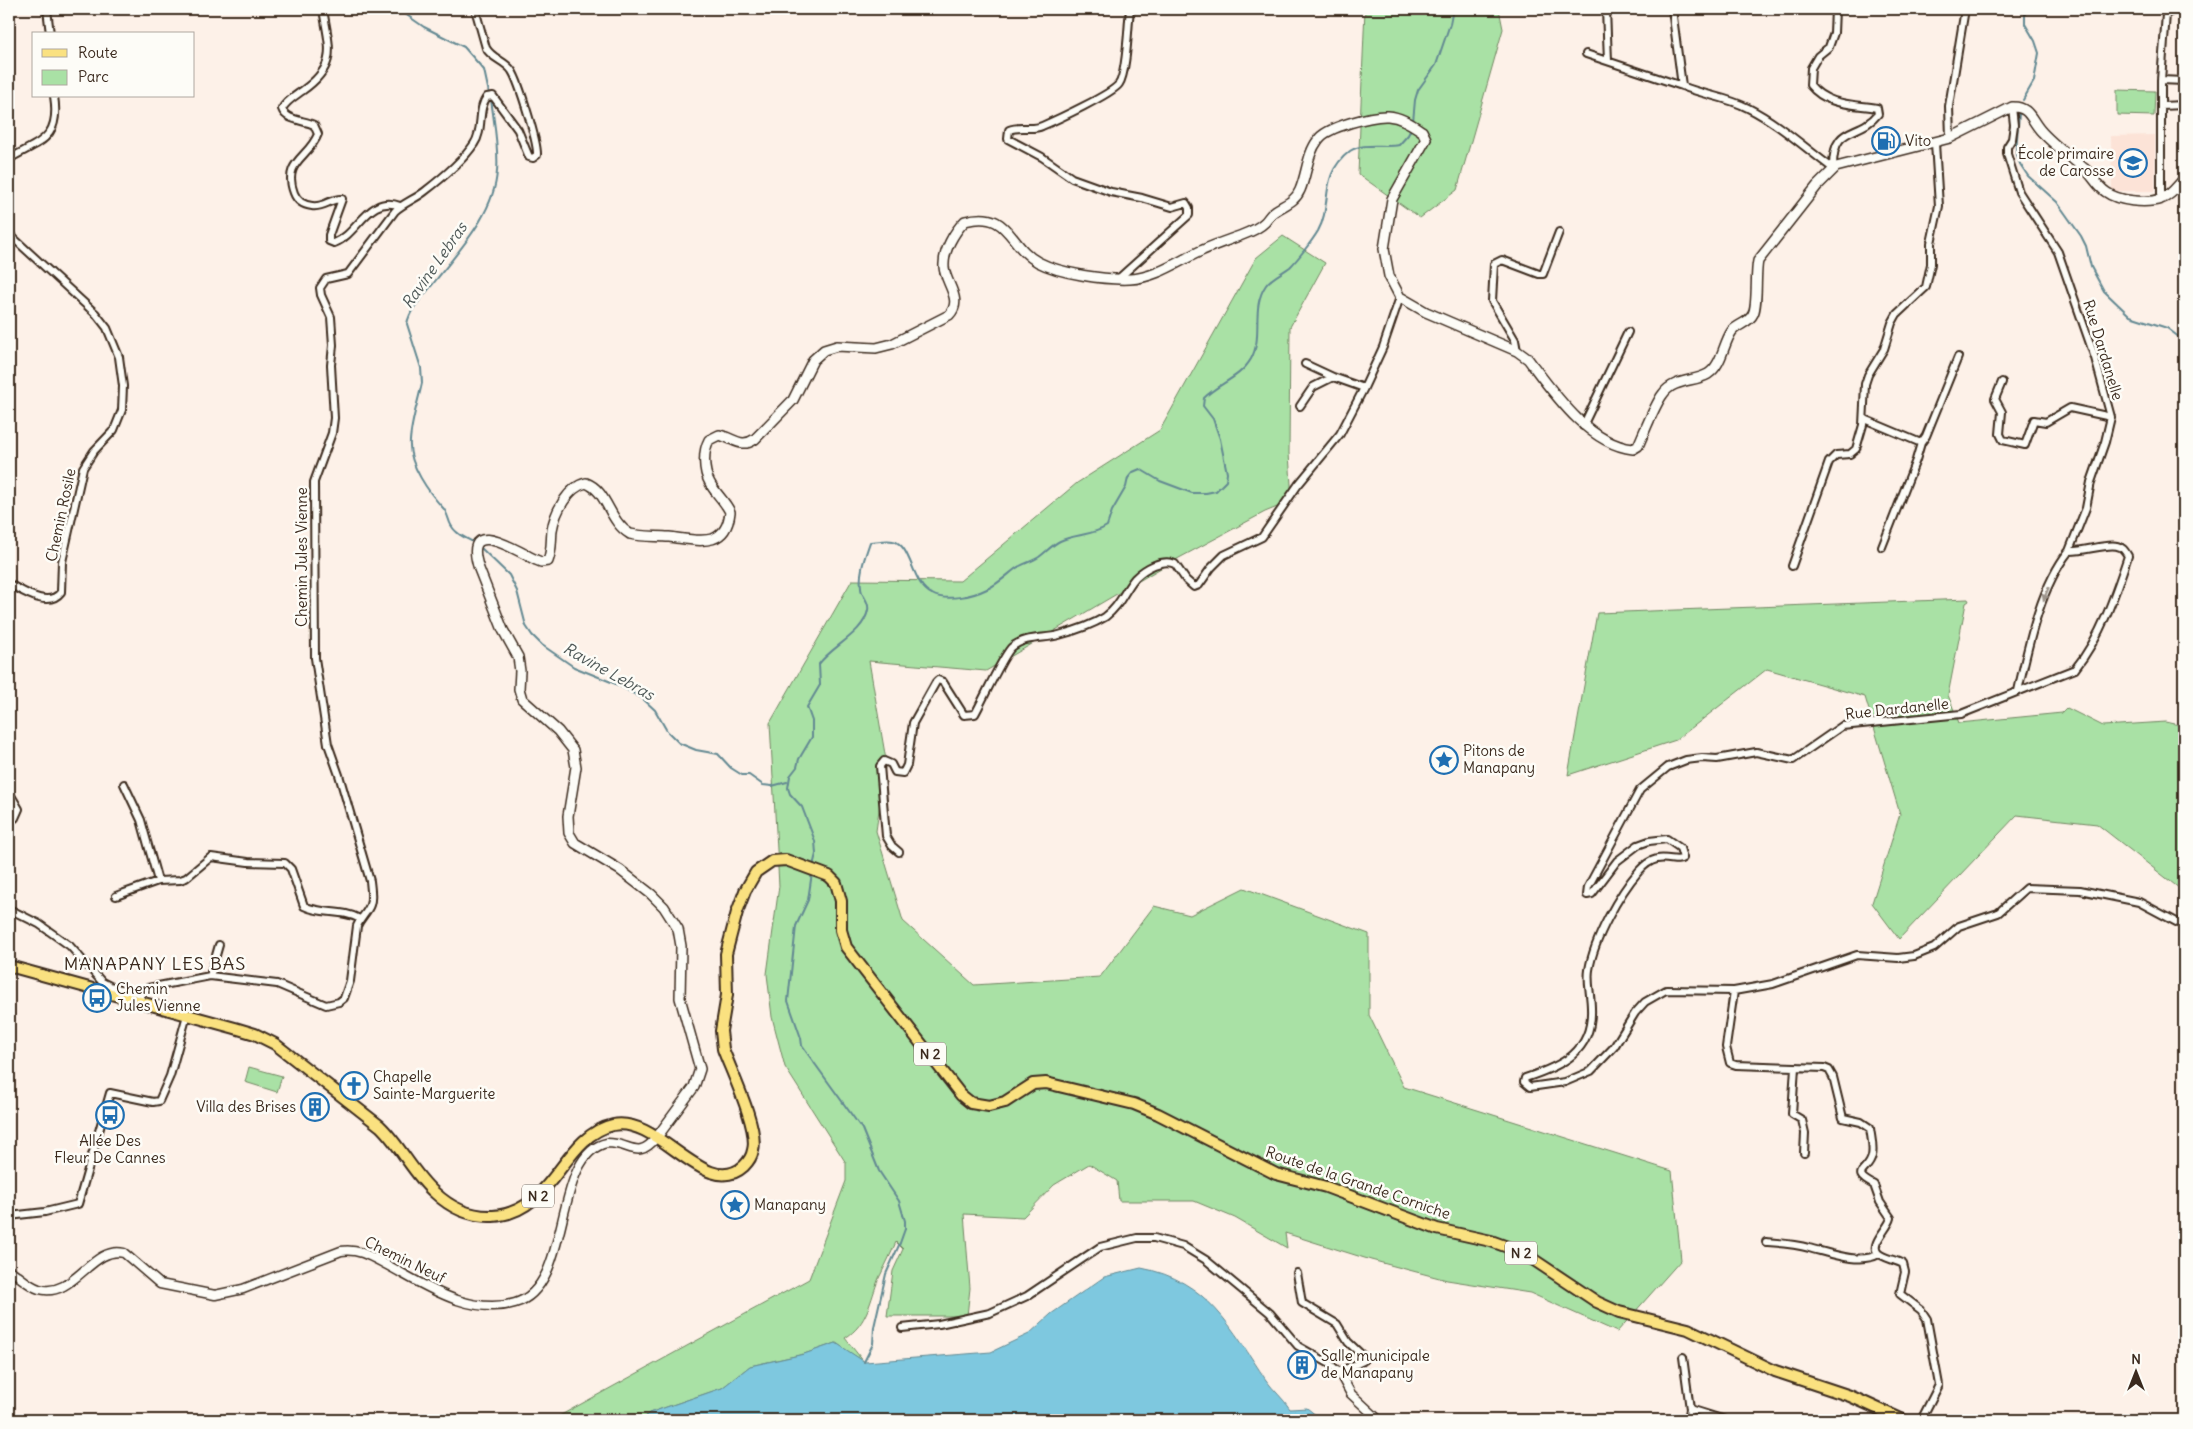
<svg xmlns="http://www.w3.org/2000/svg" width="2193" height="1429" viewBox="0 0 2193 1429" font-family="Delius,sans-serif">
  <style>
    .built { fill: #fce3d7 }
    .green { fill: #a9e1a5; stroke: #728662 }
    .water { fill: #7ec8df; stroke: #638992 }
    .lines { fill: none; stroke-linecap: round; stroke-linejoin: round }
    .stream { stroke: #638992; stroke-width: 2 }
    .minor-casing { stroke: #3b2a1e; stroke-width: 10 }
    .tertiary-casing { stroke: #3b2a1e; stroke-width: 11 }
    .secondary-casing { stroke: #3b2a1e; stroke-width: 12 }
    .primary-casing { stroke: #3b2a1e; stroke-width: 14 }
    .minor { stroke: #fdfcf7; stroke-width: 6 }
    .tertiary { stroke: #fdfcf7; stroke-width: 8 }
    .secondary { stroke: #fdfcf7; stroke-width: 9 }
    .primary { stroke: #fae180; stroke-width: 10 }
    .oneway { fill: #9c938a }
    .labels { text-anchor: middle; stroke-width: 5; stroke-linejoin: round; paint-order: stroke }
    .shield { fill: #fdfcf7; stroke: #75695f; stroke-width: 1 }
    .shield-label { font-size: 14px; font-weight: bold; fill: #3b2a1e }
    .poi-label { font-size: 15px; fill: #3b2a1e; stroke: #fdfcf7; text-anchor: start }
    .street-label { font-size: 15px; fill: #3b2a1e; stroke: #fdfcf7 }
    .water-label { font-size: 16px; font-style: italic; fill: #4f5958; stroke: #fdfcf7 }
    .quarter-label { font-size: 18px; letter-spacing: 1px; fill: #3b2a1e; stroke: #fdfcf7 }
  </style>
  <rect width="100%" height="100%" fill="#fdf1e8"/>
  <filter id="ink" filterUnits="userSpaceOnUse"><feTurbulence type="fractalNoise" baseFrequency=".02" numOctaves="2"/><feDisplacementMap in="SourceGraphic" scale="10" xChannelSelector="R" yChannelSelector="G"/><feConvolveMatrix kernelMatrix="1 2 1 2 8 2 1 2 1" color-interpolation-filters="sRGB"/></filter>
  <g filter="url(#ink)">
    <!-- built -->
    <path class="built" d="M2155 135V191H2112L2111 136Z"/>
    <!-- green -->
    <path class="green" d="M1365 9H1499L1503 29 1457 190 1420 218 1358 174Z
      M2117 90 2155 91 2154 116 2117 115Z
      M1283 236 1325 263 1290 327 1289 453 1292 501 1265 512 1166 565 986 671 869 661 886 760 876 831 903 921 974 985 1100 977 1154 906 1190 915 1244 888 1369 934V1015L1404 1087 1672 1171 1681 1260 1617 1332 1530 1293 1447 1280 1371 1260 1285 1233 1287 1248 1235 1218 1194 1201H1119L1117 1181 1089 1164 1054 1185 1023 1217 964 1214 970 1288 967 1316H887L893 1271 903 1249 896 1242C891 1254 885 1266 879 1278 870 1300 868 1324 845 1338L864 1362 836 1343 804 1354 750 1366 722 1388 649 1413 642 1420H552L809 1279 846 1181V1163L785 1067 772 1017 767 974 779 886 770 723 852 580 960 581 1077 483 1160 430 1256 258Z
      M1968 599 1969 601 1966 603 1948 695 1959 723 2062 713 2067 708 2103 726 2166 722 2184 726V892L2097 824 2017 815 1899 939 1872 903 1900 814 1865 697 1767 669 1676 740 1568 775 1597 613Z
      M249 1067 282 1076 277 1092 245 1082Z"/>
    <!-- water -->
    <path class="water" d="M1141 1268C1208 1280 1231 1328 1266 1380 1273 1390 1283 1398 1290 1409L1307 1408 1322 1420H642L649 1413 722 1388 750 1366 804 1354 836 1343 865 1362 991 1352 1029 1334 1051 1314 1104 1277Z"/>
    <g class="lines">
      <!-- stream -->
      <path class="stream" d="M398 9 424 27 464 47 484 70 489 93
        M2023 100 2034 81 2039 53 2035 41 2025 24V9
        M2019 114 2016 151 2020 164 2028 176 2057 202 2081 236 2086 246 2091 267 2104 291 2130 316 2167 328 2184 341
        M1413 122 1415 100 1418 90 1436 65 1450 24 1453 9
        M473 542C464 537 454 533 450 523 448 518 447 513 444 509 429 493 408 464 410 441 411 422 418 402 422 383L421 368 407 324C410 307 426 294 436 280 460 249 495 212 497 171 499 148 494 122 491 99
        M480 547 509 575 517 591 526 626 532 635 542 645 574 667 616 684 642 698 655 710 667 731 679 743 696 750 718 754 731 768 742 775H749L763 785 772 786 787 782
        M813 866 816 854 815 841 802 807 790 794 788 788 790 776 797 767 799 759 812 737V721L807 707 820 685 819 664C832 646 864 633 868 610 870 601 861 596 861 588 859 571 865 557 870 542 877 542 886 539 893 541 912 545 911 584 932 594 946 602 973 596 987 589 998 584 1006 576 1015 569 1022 564 1031 562 1039 557 1046 552 1052 545 1060 541 1075 534 1092 536 1107 526L1112 511 1126 487 1128 478 1133 472 1140 469 1160 481 1192 493H1206L1216 491 1226 481 1227 473 1220 439 1213 419 1203 406 1204 398C1219 383 1240 378 1251 359 1264 336 1250 308 1266 285 1272 277 1282 273 1290 267 1298 259 1312 241 1318 231 1333 204 1318 176 1350 151 1363 142 1384 148 1399 145L1408 135 1411 129
        M812 873 808 900 796 926 788 1001 801 1038 802 1046 862 1129 879 1171 899 1201 905 1221V1229L900 1243 886 1274 874 1327 873 1344 864 1362"/>
      <defs>
        <path id="minor" d="M47 9 50 34
          M323 9C329 48 339 65 302 91 295 96 286 101 282 109 286 121 305 120 314 125L318 134C309 158 282 161 294 193 297 201 304 205 312 206 324 208 331 198 342 199L329 235V241L334 243C359 234 368 194 400 206
          M1606 9 1608 61
          M1672 9 1682 86C1703 95 1727 97 1748 108 1778 123 1804 147 1831 167H1836
          M1586 54 1682 86
          M2161 80 2184 81
          M2184 105V134
          M2161 106 2184 105
          M2012 107 2014 125 2012 139 2007 147V154L2019 192 2058 252 2095 358 2111 417 2105 442 2091 482 2086 508 2069 551C2083 552 2107 543 2117 546 2123 547 2125 551 2128 556 2115 595 2101 637 2075 669L1961 714 1842 726 1793 760 1756 752 1717 759 1702 758 1686 760 1668 767 1640 790 1588 887 1587 895 1592 894 1617 861 1638 845 1649 841 1667 839 1680 848 1683 858C1674 865 1659 848 1639 871 1619 894 1594 939 1589 970 1587 982 1591 995 1591 1008 1593 1052 1562 1066 1525 1078L1524 1082 1530 1087 1565 1082 1591 1071 1614 1047 1635 1013 1645 1002 1666 990 1734 991 1773 984 1857 955 1898 958 1914 956 1934 948 1959 926 1998 913 2026 888 2080 890 2139 902 2184 926
          M1950 138 1949 106 1965 9
          M9 159C39 141 61 140 54 96
          M1833 167C1833 123 1859 138 1878 114L1877 108C1853 104 1827 106 1810 85L1811 68 1818 56 1829 47 1834 33 1835 9
          M2161 199V80L2166 14 2176 9
          M9 234 96 314 107 328 119 357 123 386 122 410 114 430 94 451 83 468 62 562 61 592C48 609 23 591 9 584
          M1118 279 1189 215V208L1186 203 1172 207 1142 198 1111 192 1072 178 1042 157 1008 139 1009 130C1020 125 1032 131 1042 126 1056 120 1112 94 1119 84 1127 73 1128 24 1130 9
          M1517 351 1515 340 1492 301 1494 264 1502 260 1539 274H1543L1559 232
          M1305 364 1333 377
          M2002 382 1995 399 2002 412 2000 434 2003 440 2025 445 2034 420 2046 422 2070 408 2111 417
          M1300 406 1313 387 1333 377 1364 388
          M1864 419 1921 443
          M1583 426 1628 332
          M1882 547 1916 460 1921 443 1926 436 1958 357
          M1792 566 1829 462 1836 455 1850 454 1856 449 1863 425 1865 384 1868 375 1884 349 1892 323 1897 314 1926 287 1931 264V243L1939 206 1935 143
          M2018 691C2028 647 2040 587 2069 551
          M124 784 141 820 158 881
          M9 792 19 809 15 818H9
          M899 852 892 846 886 836 880 766 884 761 891 764 895 772 903 773 907 765 913 723 936 682 938 680 943 682 964 715 975 714C982 702 1004 653 1012 647 1025 636 1044 639 1059 635 1074 631 1092 625 1105 617 1120 606 1124 591 1135 578 1145 568 1163 558 1175 564L1186 580 1194 587 1199 585 1211 568 1224 555 1262 537 1298 485 1340 434 1364 388 1383 347 1400 297
          M116 896 158 881 180 880 186 878 211 857 248 862 285 863 291 869 304 906C322 915 343 909 360 919
          M9 909 39 924 70 946 102 982 112 987 142 994
          M210 976 219 945
          M1734 991 1726 1047 1730 1063 1736 1065 1824 1068 1829 1070 1833 1077 1843 1118 1861 1122 1870 1128C1871 1137 1874 1147 1872 1156 1869 1173 1848 1171 1874 1185L1880 1202 1891 1218C1889 1228 1869 1244 1878 1253 1883 1258 1896 1260 1903 1264L1905 1272 1900 1294 1921 1310 1927 1319 1939 1385 1921 1420
          M139 1002 143 991 148 988 210 976 277 984 326 1005 339 1002 344 998 350 981 357 926C360 919 364 916 368 909 373 902 371 890 370 881L339 775 328 744 315 658 314 482 332 433 334 418 331 365 333 345 331 317 321 295 320 288 326 279 348 274 395 211C404 203 415 199 424 192 441 179 462 162 474 144 484 130 477 109 487 97L493 96 518 130 529 157 533 158 537 155C538 143 519 82 512 71 506 61 492 59 486 48L475 9
          M1795 1067 1792 1114 1802 1120 1805 1133 1804 1153
          M9 1216 45 1212 78 1204 110 1093 153 1102 159 1101 170 1076 187 1015
          M1766 1242C1780 1243 1796 1244 1809 1248 1829 1253 1860 1265 1879 1254
          M902 1328 939 1324 990 1313 1027 1296 1100 1247 1137 1238H1154L1183 1246 1206 1260 1270 1313 1298 1346 1330 1364 1339 1372 1363 1361 1365 1358 1348 1342 1337 1324 1302 1303 1297 1273
          M1683 1357 1690 1409 1688 1420
          M1690 1409 1725 1420"/>
        <path id="tertiary" d="M9 1270C19 1275 27 1285 39 1289 74 1299 92 1245 124 1253L160 1284 215 1295 243 1289 341 1251C358 1248 372 1257 387 1265 426 1286 469 1316 515 1303 574 1287 551 1154 607 1143 632 1143 637 1161 657 1137
          M1339 1372 1351 1394 1379 1420"/>
        <path id="secondary" d="M657 1137 694 1087 700 1069 680 998 681 946 678 929 664 907 651 894 620 870 575 843 569 833 568 816 576 767 573 750 558 731 522 699 519 689 520 671 518 657 503 630 479 569C461 514 517 551 536 560L541 562 548 561C552 551 551 540 552 530 555 512 568 487 586 483 608 491 608 521 630 534 643 537 656 536 669 537 696 540 726 550 730 512 725 501 715 493 710 483 703 471 703 451 709 440L719 435C734 438 741 449 755 439L793 400 813 360 824 350 837 346 876 348 892 344 949 315C964 300 945 283 944 267 943 251 954 232 965 221 1010 209 1008 246 1038 262 1061 274 1105 280 1130 279 1156 278 1180 260 1203 250 1216 244 1229 240 1242 235 1250 232 1259 228 1265 222 1268 219 1271 213 1275 211 1285 204 1295 202 1300 190 1307 174 1307 154 1318 140 1326 127 1373 115 1388 116 1401 117 1411 124 1422 131L1426 139 1392 199 1384 249 1389 276 1400 297 1426 312 1517 351 1528 359C1553 392 1588 444 1633 449L1638 446C1644 433 1655 404 1663 394 1673 379 1694 382 1708 374 1722 365 1723 344 1732 331 1738 324 1749 323 1753 314 1758 305 1755 274 1758 261L1817 186 1836 167 1950 138 2012 107C2030 106 2031 121 2042 132 2055 146 2070 157 2085 169 2093 176 2097 186 2106 192 2118 201 2146 204 2161 199 2171 196 2177 186 2184 179"/>
        <path id="primary" d="M9 966 235 1028 255 1034 275 1044 380 1126C401 1146 413 1174 435 1193 451 1208 470 1217 493 1216 555 1212 562 1136 613 1125 659 1115 706 1201 744 1166 748 1162 752 1156 753 1150 759 1128 731 1071 723 1049L721 1031 727 995 726 954 737 912 745 891 756 872 772 861 786 860 829 876 836 883 841 901V930L846 947 961 1095 971 1103 989 1106 1005 1102 1033 1084 1046 1083 1134 1104 1158 1114 1276 1174 1326 1187 1437 1229 1491 1241 1513 1249 1534 1260 1597 1302 1619 1312 1688 1329 1775 1371 1850 1396 1903 1420"/>
      </defs>
      <!-- minor casing -->
      <use href="#minor" class="minor-casing"/>
      <!-- tertiary casing -->
      <use href="#tertiary" class="tertiary-casing"/>
      <!-- secondary casing -->
      <use href="#secondary" class="secondary-casing"/>
      <!-- primary casing -->
      <use href="#primary" class="primary-casing"/>
      <!-- minor -->
      <use href="#minor" class="minor"/>
      <!-- tertiary -->
      <use href="#tertiary" class="tertiary"/>
      <!-- secondary -->
      <use href="#secondary" class="secondary"/>
      <!-- primary -->
      <use href="#primary" class="primary"/>
    </g>
    <!-- one-way arrows -->
    <defs><path id="oneway-solid" d="M-6-.8H1V-3.2L6.5 0L1 3.2V.8H-6Z" transform="scale(1.25)"/></defs>
    <use class="oneway" href="#oneway-solid" transform="translate(2046 594) rotate(112)"/>
  </g>
  <!-- icons -->
  <defs>
    <symbol id="fuel-ring" viewBox="-11 -11 22 22"><circle r="9.5" fill="#fdfcf7" stroke="#1f6fb2" stroke-width="1.5"/><path d="M-5.5-6h7V0h2V4h1.3V-2.5L3-4.5l.8-.8L6-3V5H2.5V1h-1V6h-7ZM-4.2-4.7v3.2H.2V-4.7Z" fill="#1f6fb2"/></symbol>
    <symbol id="school-ring" viewBox="-11 -11 22 22"><circle r="9.5" fill="#fdfcf7" stroke="#1f6fb2" stroke-width="1.5"/><path d="M0-5L7-2L0 1L-7-2ZM-4 1L0 2.5L4 1V4Q0 6-4 4Z" fill="#1f6fb2"/></symbol>
    <symbol id="sight-ring" viewBox="-11 -11 22 22"><circle r="9.5" fill="#fdfcf7" stroke="#1f6fb2" stroke-width="1.5"/><path d="M0-6L1.8-2.2L6-1.7L2.9 1.2L3.7 5.4L0 3.3L-3.7 5.4L-2.9 1.2L-6-1.7L-1.8-2.2Z" fill="#1f6fb2"/></symbol>
    <symbol id="bus-ring" viewBox="-11 -11 22 22"><circle r="9.5" fill="#fdfcf7" stroke="#1f6fb2" stroke-width="1.5"/><path d="M-5-6H5V4H4V6H2V4H-2V6H-4V4H-5ZM-3.5-4V0h7V-4ZM-3.5 1.2v1.5H-2V1.2ZM2 1.2v1.5H3.5V1.2Z" fill="#1f6fb2"/></symbol>
    <symbol id="church-ring" viewBox="-11 -11 22 22"><circle r="9.5" fill="#fdfcf7" stroke="#1f6fb2" stroke-width="1.5"/><path d="M-1.2-6h2.4v3.5h3.3v2.4h-3.3V6h-2.4V-.1h-3.3v-2.4h3.3Z" fill="#1f6fb2"/></symbol>
    <symbol id="building-ring" viewBox="-11 -11 22 22"><circle r="9.5" fill="#fdfcf7" stroke="#1f6fb2" stroke-width="1.5"/><path d="M-4-6H4V6H1V3H-1V6H-4ZM-2.5-4.3h1.7v1.8h-1.7ZM.8-4.3h1.7v1.8H.8ZM-2.5-1h1.7V.8h-1.7ZM.8-1h1.7V.8H.8Z" fill="#1f6fb2"/></symbol>
  </defs>
  <g fill-rule="evenodd">
    <use href="#fuel-ring" x="1870" y="125" width="32" height="32"/>
    <use href="#school-ring" x="2117" y="147" width="32" height="32"/>
    <use href="#sight-ring" x="1428" y="744" width="32" height="32"/>
    <use href="#bus-ring" x="81" y="982" width="32" height="32"/>
    <use href="#church-ring" x="338" y="1070" width="32" height="32"/>
    <use href="#building-ring" x="299" y="1091" width="32" height="32"/>
    <use href="#bus-ring" x="94" y="1099" width="32" height="32"/>
    <use href="#sight-ring" x="719" y="1189" width="32" height="32"/>
    <use href="#building-ring" x="1286" y="1349" width="32" height="32"/>
  </g>
  <g class="labels">
    <!-- shield labels -->
    <g class="shield">
      <rect x="914" y="1042.5" width="32" height="23" rx="4"/>
      <rect x="522" y="1184.5" width="32" height="23" rx="4"/>
      <rect x="1505" y="1241.5" width="32" height="23" rx="4"/>
    </g>
    <g class="shield-label">
      <text x="930" y="1059">N 2</text>
      <text x="538" y="1201">N 2</text>
      <text x="1521" y="1258">N 2</text>
    </g>
    <!-- poi labels -->
    <g class="poi-label">
      <text x="1905" y="146">Vito</text>
      <text x="2114" y="159" text-anchor="end">École primaire<tspan x="2114" dy="17">de Carosse</tspan></text>
      <text x="1463" y="756">Pitons de<tspan x="1463" dy="17">Manapany</tspan></text>
      <text x="116" y="994">Chemin<tspan x="116" dy="17">Jules Vienne</tspan></text>
      <text x="373" y="1082">Chapelle<tspan x="373" dy="17">Sainte-Marguerite</tspan></text>
      <text x="296" y="1112" text-anchor="end">Villa des Brises</text>
      <text x="110" y="1146" text-anchor="middle">Allée Des<tspan x="110" dy="17">Fleur De Cannes</tspan></text>
      <text x="754" y="1210">Manapany</text>
      <text x="1321" y="1361">Salle municipale<tspan x="1321" dy="17">de Manapany</tspan></text>
    </g>
    <!-- street labels -->
    <g class="street-label">
      <text transform="translate(2103 350) rotate(73)" y="5">Rue Dardanelle</text>
      <text transform="translate(61 515) rotate(-78)" y="5">Chemin Rosile</text>
      <text transform="translate(302 557) rotate(-90)" y="5">Chemin Jules Vienne</text>
      <text transform="translate(1897 709) rotate(-6)" y="5">Rue Dardanelle</text>
      <text transform="translate(1358 1183) rotate(19)" y="5">Route de la Grande Corniche</text>
      <text transform="translate(405 1260) rotate(26)" y="5">Chemin Neuf</text>
    </g>
    <!-- water labels -->
    <g class="water-label">
      <text transform="translate(434 265) rotate(-55)" y="6">Ravine Lebras</text>
      <text transform="translate(609 671) rotate(29)" y="6">Ravine Lebras</text>
    </g>
    <!-- quarter labels -->
    <g class="quarter-label">
      <text x="155" y="970">MANAPANY LES BAS</text>
    </g>
  </g>
  <!-- margin -->
  <rect width="2193" height="1429" fill="none" stroke="#fdfcf7" stroke-width="30"/>
  <rect x="15" y="15" width="2163" height="1399" fill="none" stroke="#3b2a1e" stroke-width="2" filter="url(#ink)"/>
  <!-- legend -->
  <rect x="32" y="32" width="162" height="65" fill="#fdfcf7" stroke="#afa8a0"/>
  <rect x="42" y="49" width="25" height="8" fill="#fae180" stroke="#afa8a0"/>
  <text x="78" y="58" font-size="15" fill="#3b2a1e">Route</text>
  <rect x="42" y="70" width="25" height="15" fill="#a9e1a5" stroke="#afa8a0"/>
  <text x="78" y="82" font-size="15" fill="#3b2a1e">Parc</text>
  <!-- north arrow -->
  <g transform="translate(2136 1372)" stroke="#fdfcf7" stroke-width="4" paint-order="stroke">
  <path d="M0-4L9 19L0 12L-9 19Z" fill="#3b2a1e"/>
  <text y="-8" font-size="14" font-weight="bold" text-anchor="middle" fill="#3b2a1e">N</text>
  </g>
</svg>
